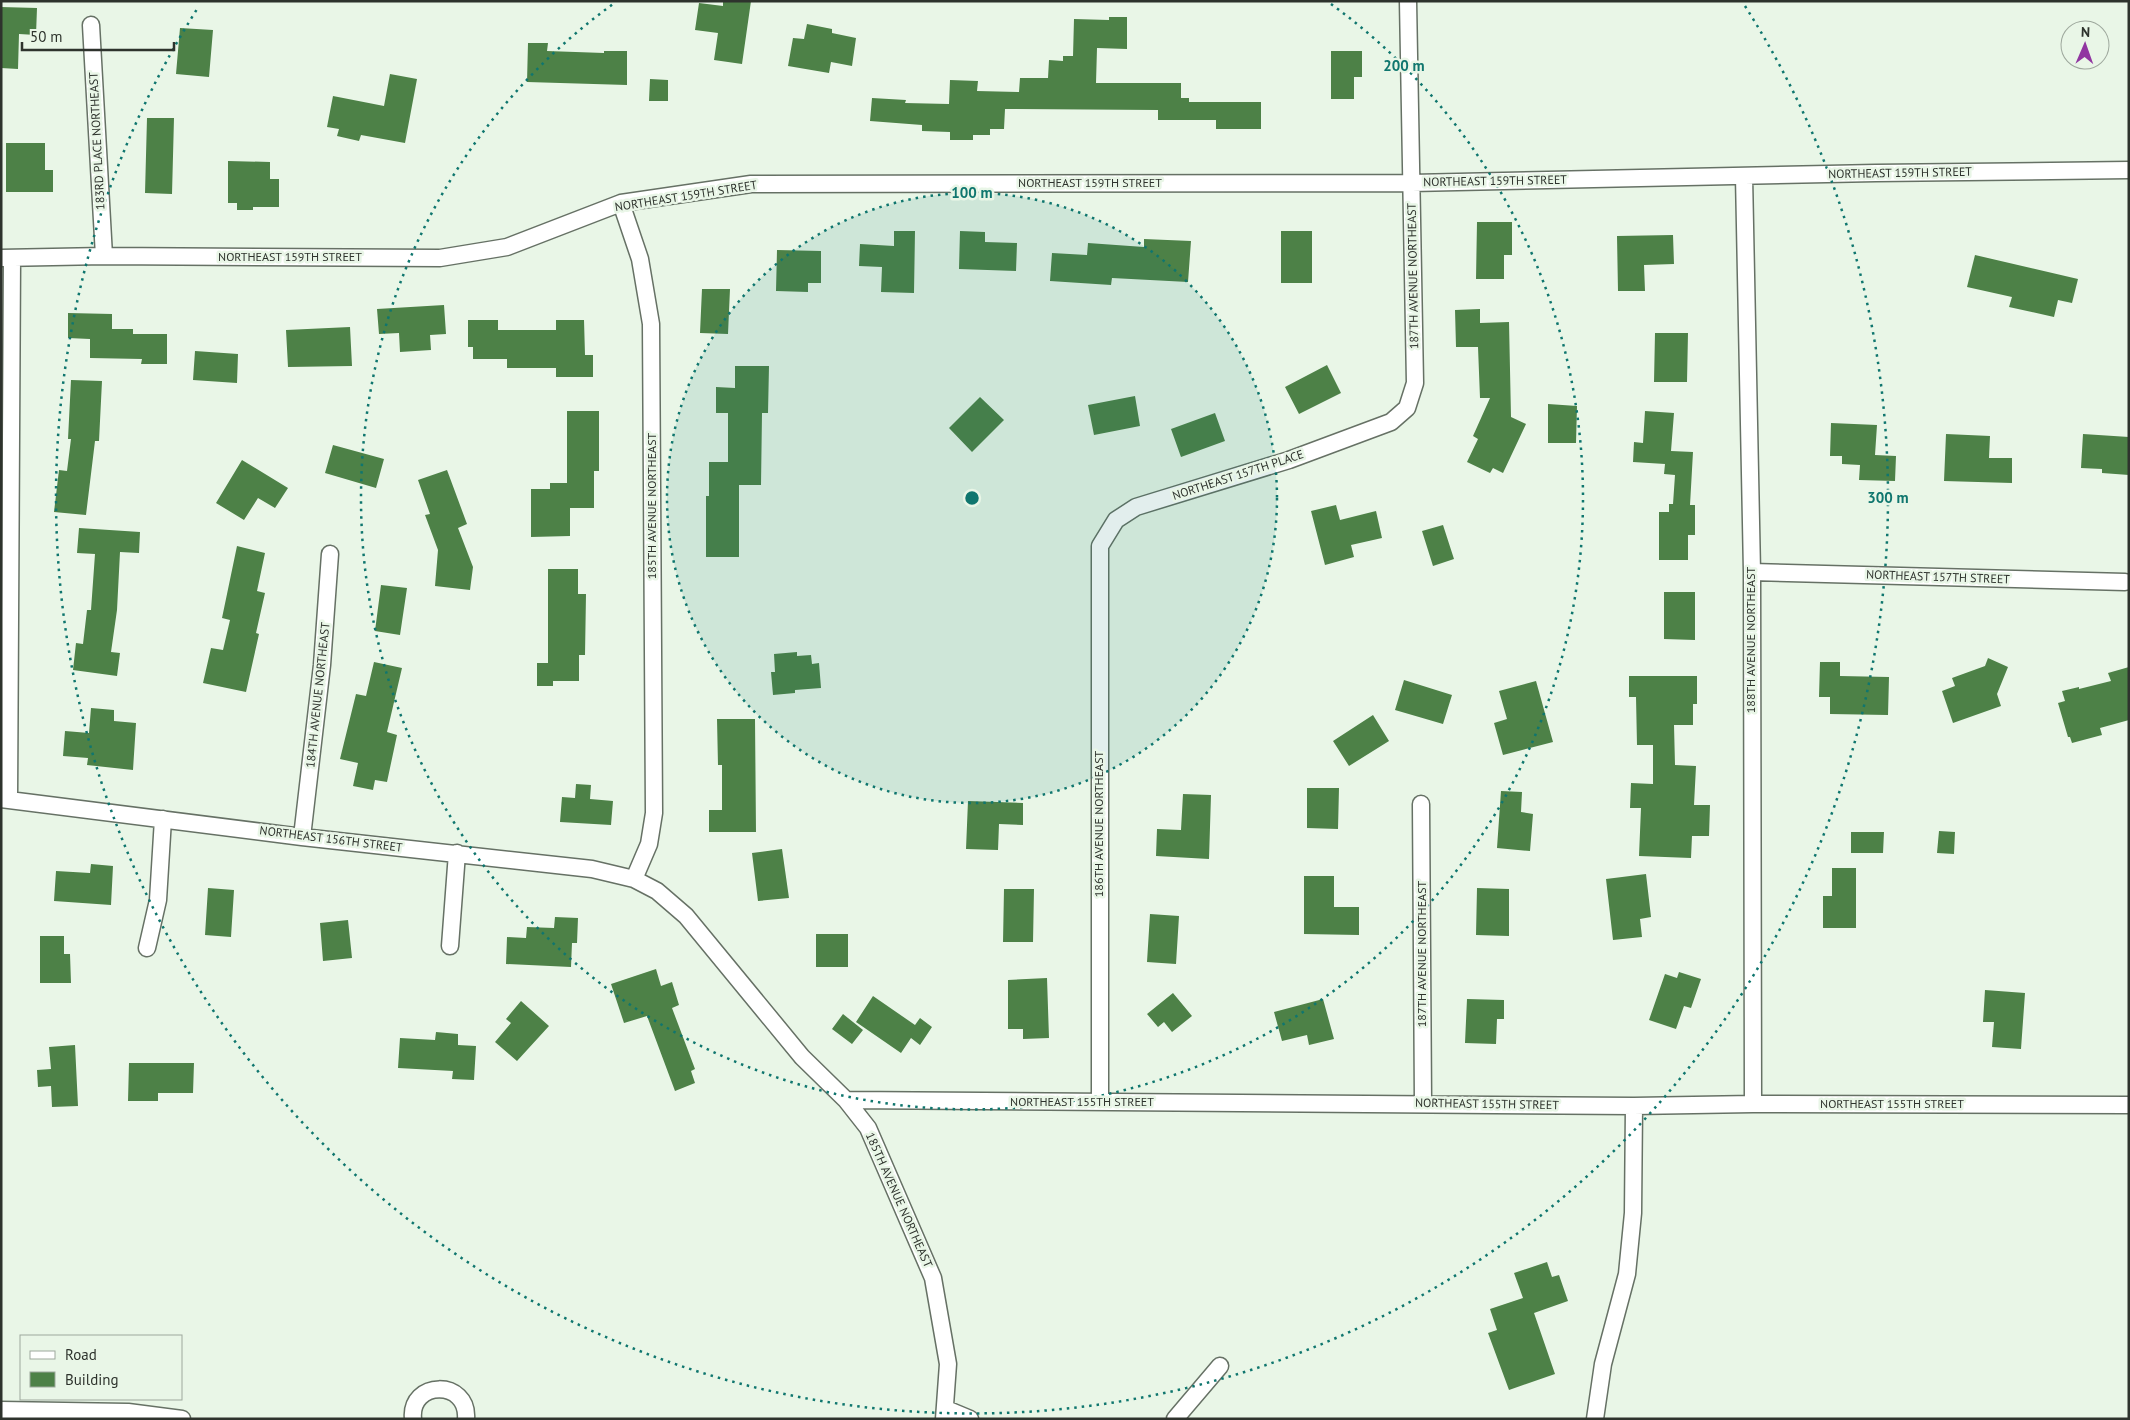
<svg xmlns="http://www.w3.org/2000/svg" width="2130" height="1420" viewBox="0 0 2130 1420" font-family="'PT Sans',sans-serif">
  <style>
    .building { fill: #4d8147 }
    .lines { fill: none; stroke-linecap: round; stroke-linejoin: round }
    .street-casing { stroke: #667165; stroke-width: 19 }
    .street { stroke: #fff; stroke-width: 16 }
    .ring { fill: none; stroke: #0f766e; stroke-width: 2.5; stroke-dasharray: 2.5 5 }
    .labels { text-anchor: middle; stroke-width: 5; stroke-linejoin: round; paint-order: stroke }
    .street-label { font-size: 12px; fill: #2e332d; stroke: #e9f6e7 }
    .centre { fill: #0f766e; stroke: #e9f6e7; stroke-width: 2.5 }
    .ring-label { font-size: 15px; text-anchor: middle; font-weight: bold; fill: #0f766e; stroke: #e9f6e7; stroke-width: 5; stroke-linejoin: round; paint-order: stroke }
  </style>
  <rect width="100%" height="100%" fill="#e9f6e7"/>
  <!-- building -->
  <path class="building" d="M723 1H751L742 64 714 60 718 33 695 30 699 3 723 6Z
    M1 7 37 8 36 35 19 34 18 69 1 68Z
    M1109 17H1127V49L1097 48 1096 83H1181V98H1189V102H1261V129H1216V120H1158V110L1005 109 1004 129H990V135H973V140H950V132L922 131V125L870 121 872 98 906 100 905 103 949 104 950 80 978 81 977 91 1019 92 1020 78H1048L1049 60 1063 61V56H1073L1074 19 1109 20Z
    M807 24 832 29V33L856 38 852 66 831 62 829 73 788 66 793 38 804 39Z
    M180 28 213 30 209 77 176 74Z
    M528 43H548L547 51 604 53V51H627V85L527 82Z
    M1331 51H1362V77H1354V99H1331Z
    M390 74 417 79 405 143 361 135 359 141 337 136 339 129 327 127 333 96 384 106Z
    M650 79 668 80V101H649Z
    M147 118H174L172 194 145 193Z
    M6 143H45V170H53V192H6Z
    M228 161 270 162V179H279V207H253V210H237V203H228Z
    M1477 222H1512V255H1504V279H1476Z
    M894 231H915L914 293 881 292 882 267 859 266 860 244 894 246Z
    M960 231 985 232V242L1017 243 1016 271 959 269Z
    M1281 231H1312V283H1281Z
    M1673 235 1674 264 1644 265 1645 291H1618L1617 236Z
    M1144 239 1191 241 1188 282 1112 278 1111 285 1050 281 1052 253 1087 255 1088 243 1144 247Z
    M777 250 821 251V283H808V292L776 291Z
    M1975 255 2078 279 2072 303 2058 300 2054 317 2009 307 2012 297 1967 287Z
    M702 289H730L728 334 700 333Z
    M444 305 446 334 430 335 431 350 400 352 399 333 379 334 377 309Z
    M1480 309V323L1509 322 1511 417 1526 424 1503 473 1493 468 1490 473 1467 462 1478 439 1473 436 1490 398H1480L1478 347H1456L1455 310Z
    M68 313 112 314V329H133V334H167V364H141L142 359 90 358V339L68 338Z
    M468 320H498V330H556V320H584L585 355H593V377H556V368H507V359H473V347H468Z
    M350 327 352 366 288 367 286 330Z
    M1655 333H1688L1687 382H1654Z
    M195 351 238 354 237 383 193 380Z
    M1327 365 1341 393 1299 414 1285 387Z
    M735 366H769L768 413H762L761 485H739V557H706V496H709V462H728V413H716V387L735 388Z
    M71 380 102 381 99 441H95L86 515 54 512 59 470 67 471 71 439H68Z
    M1135 396 1140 426 1094 435 1088 405Z
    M980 397 1004 420 972 452 949 428Z
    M1548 404 1577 406 1576 443H1548Z
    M567 411H599V471H594V508H570V536L531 537V489H550V483H567Z
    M1645 411 1674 413 1671 451 1693 452 1690 505H1695V535H1688V560H1659V512H1669V504H1673L1675 475 1664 474 1665 464 1633 462 1634 442 1643 443Z
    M1215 413 1225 441 1181 457 1171 429Z
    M1831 423 1877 425 1875 455 1896 456 1895 481 1859 480 1860 465 1842 464V456H1830Z
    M1946 434 1990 436 1989 458H2012V483L1944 481Z
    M2083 434 2129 437V475L2102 473V469L2081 468Z
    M333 445 384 459 376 488 325 473Z
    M242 460 288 488 275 508 258 498 244 520 216 503Z
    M447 470 467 524 458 528 473 567 470 590 435 586 438 550 425 515 430 514 418 480Z
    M1336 505 1340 520 1376 511 1382 538 1351 545 1354 557 1325 565 1311 511Z
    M1443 525 1454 559 1433 566 1422 531Z
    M79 528 140 532 139 553 120 552 117 610 111 652 120 653 117 676 73 670 76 643 83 644 87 610H91L95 554 77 553Z
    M237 546 265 553 257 591 265 593 256 633 259 634 246 692 203 683 211 648 223 650 230 620 222 618Z
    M548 569H578V594H586L585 655H579V681H553V686H537V663H548Z
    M381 585 407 588 400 635 375 631Z
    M1664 592H1695V640L1664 639Z
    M797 652V656L811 655 812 664 819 663 821 688 795 690V693L773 695 771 672H775L774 654Z
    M1988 658 2008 667 1997 694 2001 706 1953 723 1942 691 1955 686 1952 678 1985 666Z
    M374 662 402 668 387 732 397 735 387 782 375 780 373 790 353 786 358 763 340 759 356 694 366 696Z
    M1820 662H1840V676L1889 677 1888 715 1830 714V697H1819Z
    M2129 667V720L2100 728 2102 735 2072 743 2070 737H2068L2058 703 2065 701 2062 691 2079 687V689L2111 681 2108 673Z
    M1629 676H1697V704H1693V725H1674L1675 765 1696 766 1694 805H1710L1709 836H1692L1691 858 1639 856 1641 808H1630L1631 783 1653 784V745H1637L1636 697H1629Z
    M1404 680 1452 695 1443 724 1395 710Z
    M1536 681 1553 742 1503 755 1494 723 1507 719 1499 691Z
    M91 708 114 710V721L136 723 133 770 87 765 88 758 63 756 65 731 89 733Z
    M1373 715 1389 741 1349 766 1333 741Z
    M717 719H755L756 832H709V810H722V765H718Z
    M576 784 591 785 590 799 613 801 611 825 560 822 562 797 575 798Z
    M1307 788H1339L1338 829 1307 828Z
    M1501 791 1522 792 1521 812 1533 814 1530 851 1497 848Z
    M1183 794 1211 795 1209 859 1156 856 1157 829 1181 830Z
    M968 801 1023 803V825L999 824 998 850 966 849Z
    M1939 831 1955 832 1954 854 1937 853Z
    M1851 832H1884L1883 853H1851Z
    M782 849 789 898 758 901 752 853Z
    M91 864 113 866 111 905 54 901 56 871 90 873Z
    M1832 868H1856V928H1823V896H1832Z
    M1646 874 1651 917 1640 919 1642 937 1613 940 1606 879Z
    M1304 876H1334V907H1359V935L1304 934Z
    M208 888 234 890 231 937 205 935Z
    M1477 888 1509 889V936L1476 935Z
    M1004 889H1034L1033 942H1003Z
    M1150 914 1179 916 1176 964 1147 962Z
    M555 917 578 918 577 943H572L571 967 506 964 507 937 526 938 527 927 554 928Z
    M348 920 352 958 323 961 320 923Z
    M816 934H848V967H816Z
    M40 936H64V954H70L71 983H40Z
    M656 969 661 986 672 982 679 1005 672 1008 695 1069 691 1071 695 1083 675 1091 647 1016 624 1023 611 984Z
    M1679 972 1701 979 1691 1008 1684 1006 1676 1029 1649 1020 1665 974 1677 978Z
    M1047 978 1049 1038 1023 1039V1029H1008V980Z
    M1985 990 2025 993 2021 1049 1992 1047 1994 1022H1983Z
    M1173 993 1192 1016 1172 1032 1164 1022 1158 1027 1147 1014Z
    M873 996 915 1025 920 1018 932 1027 920 1045 911 1038 901 1053 856 1022Z
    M1323 999 1334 1039 1309 1045 1307 1035 1282 1041 1274 1012Z
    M1467 999 1504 1000V1019H1497L1496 1044 1465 1043Z
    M521 1001 549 1026 517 1061 495 1042 511 1023 506 1019Z
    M843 1014 863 1030 852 1044 832 1029Z
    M436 1032 458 1034V1045L476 1046 474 1080 452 1079 453 1071 398 1068 400 1038 435 1040Z
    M75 1045 78 1106 52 1107 51 1086 38 1087 37 1070 51 1069 49 1047Z
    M129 1063H194L193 1093H158V1101H128Z
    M1547 1262 1552 1277 1559 1275 1568 1301 1534 1313 1555 1374 1509 1390 1488 1333 1497 1330 1490 1309 1523 1298 1514 1273Z"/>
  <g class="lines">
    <defs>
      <path id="street" d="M91 25 104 256
        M1744 176 1752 572 1753 1104
        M621 203 640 259 651 324 654 813 649 844 634 879
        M1 258 104 256 440 258 507 247 621 203 751 184 1412 183 1876 173 2129 170
        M1752 572 2125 582
        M1 799 302 837 592 869 634 879 657 891 686 916 802 1057 846 1100 868 1128 933 1278 948 1364 944 1419
        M9 800 12 258
        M1421 804 1423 1103
        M302 837 322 665 330 554
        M450 946 457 853
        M147 948 158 900 163 819
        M846 1100 1634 1106 1753 1104 2129 1105
        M1100 1102V546L1116 520 1136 507 1289 460 1391 422 1407 408 1415 383 1408 1
        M946 1409 970 1419
        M1 1410 128 1412 182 1419
        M413 1419C409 1380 469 1379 466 1419
        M1175 1419 1220 1366
        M1595 1419 1603 1364 1627 1274 1633 1213 1634 1106"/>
    </defs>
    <!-- street casing -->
    <use href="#street" class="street-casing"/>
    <!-- street -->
    <use href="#street" class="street"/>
  </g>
  <!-- distance rings -->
  <circle cx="972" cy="498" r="305" fill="#0f766e" fill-opacity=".12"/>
  <g class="ring">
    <circle cx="972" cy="498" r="305"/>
    <path d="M1331 4A611 611 0 1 1 613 4"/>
    <path d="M1745 6A916 916 0 1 1 199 6"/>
  </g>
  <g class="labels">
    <!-- street labels -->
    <g class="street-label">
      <text transform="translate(97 141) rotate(-93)" y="4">183RD PLACE NORTHEAST</text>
      <text transform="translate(1900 173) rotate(-1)" y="4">NORTHEAST 159TH STREET</text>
      <text transform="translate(1495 181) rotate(-1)" y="4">NORTHEAST 159TH STREET</text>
      <text x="1090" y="187">NORTHEAST 159TH STREET</text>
      <text transform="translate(686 196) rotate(-9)" y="4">NORTHEAST 159TH STREET</text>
      <text x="290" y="261">NORTHEAST 159TH STREET</text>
      <text transform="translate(1413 276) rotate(-91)" y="4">187TH AVENUE NORTHEAST</text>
      <text transform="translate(1238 475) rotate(-18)" y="4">NORTHEAST 157TH PLACE</text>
      <text transform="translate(652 506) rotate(-90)" y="4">185TH AVENUE NORTHEAST</text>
      <text transform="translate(1938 577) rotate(2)" y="4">NORTHEAST 157TH STREET</text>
      <text transform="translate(1751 640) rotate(-90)" y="4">188TH AVENUE NORTHEAST</text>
      <text transform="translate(318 695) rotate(-84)" y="4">184TH AVENUE NORTHEAST</text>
      <text transform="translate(1099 824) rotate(-90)" y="4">186TH AVENUE NORTHEAST</text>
      <text transform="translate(331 839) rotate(7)" y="4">NORTHEAST 156TH STREET</text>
      <text transform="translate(1422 954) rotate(-90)" y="4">187TH AVENUE NORTHEAST</text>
      <text x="1082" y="1106">NORTHEAST 155TH STREET</text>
      <text transform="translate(1487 1104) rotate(1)" y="4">NORTHEAST 155TH STREET</text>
      <text x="1892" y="1108">NORTHEAST 155TH STREET</text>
      <text transform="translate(899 1200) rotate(66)" y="4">185TH AVENUE NORTHEAST</text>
    </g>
  </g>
  <circle cx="972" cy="498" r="8" class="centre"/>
  <g class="ring-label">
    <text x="1404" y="71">200 m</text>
    <text x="972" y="198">100 m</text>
    <text x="1888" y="503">300 m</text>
  </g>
  <!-- border -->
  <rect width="2130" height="1420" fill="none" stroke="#2e332d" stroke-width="5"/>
  <!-- legend -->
  <rect x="20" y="1335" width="162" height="65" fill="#e9f6e7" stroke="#9ea89d"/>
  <rect x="30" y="1351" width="25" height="8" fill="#ffffff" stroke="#9ea89d"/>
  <text x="65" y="1360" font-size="15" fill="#2e332d">Road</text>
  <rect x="30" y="1372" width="25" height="15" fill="#4d8147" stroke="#9ea89d"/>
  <text x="65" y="1385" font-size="15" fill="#2e332d">Building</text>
  <!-- north arrow -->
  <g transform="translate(2085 45) rotate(2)"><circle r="24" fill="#e9f6e7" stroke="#9ea89d"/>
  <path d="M0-4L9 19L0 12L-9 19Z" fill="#9136a1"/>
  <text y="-8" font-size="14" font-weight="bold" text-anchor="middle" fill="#2e332d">N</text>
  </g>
  <!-- scale -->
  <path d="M22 42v8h152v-8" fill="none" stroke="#2e332d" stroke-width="2.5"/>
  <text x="30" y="42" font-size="15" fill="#2e332d" stroke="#e9f6e7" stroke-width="4" paint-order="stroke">50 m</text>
</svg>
